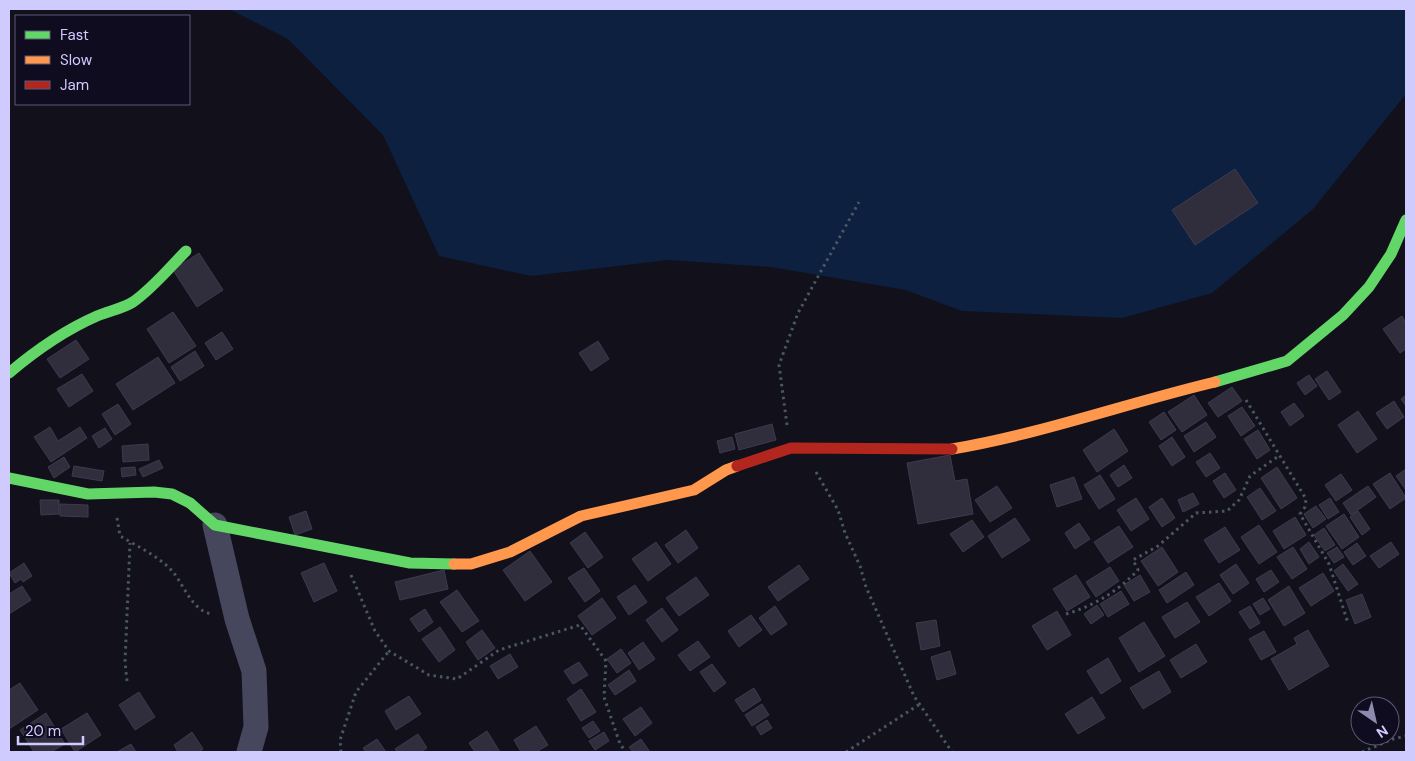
<svg xmlns="http://www.w3.org/2000/svg" width="1415" height="761" viewBox="0 0 1415 761" font-family="'DM Sans',sans-serif">
  <style>
    .water { fill: #0d203f }
    .building { fill: #302e3d; stroke: #3e3a4e }
    .lines { fill: none; stroke-linecap: round; stroke-linejoin: round }
    .path { stroke: #485764; stroke-width: 3; stroke-dasharray: 2.5 4; stroke-linecap: butt }
    .street { stroke: #46465c; stroke-width: 25 }
    .fast { stroke: #63d668; stroke-width: 11 }
    .slow { stroke: #ff974d; stroke-width: 11 }
    .jam { stroke: #b3261e; stroke-width: 11 }
  </style>
  <rect width="100%" height="100%" fill="#12101b"/>
  <!-- water -->
  <path class="water" d="M229 9H1406V94L1313 209 1212 293 1122 318 962 311 906 290 771 267 669 260 531 276 439 256 383 135 288 39Z"/>
  <!-- building -->
  <path class="building" d="M1235 169 1258 203 1195 245 1172 210Z
    M199 253 223 290 197 307 173 270Z
    M173 312 196 346 169 363 147 329Z
    M1402 316 1406 323V349L1400 353 1383 329Z
    M222 332 233 349 216 360 205 343Z
    M76 340 89 359 60 378 47 359Z
    M598 341 609 359 591 371 579 353Z
    M195 351 204 366 180 381 171 367Z
    M158 357 175 383 133 410 116 384Z
    M1327 371 1341 392 1329 400 1315 379Z
    M82 374 93 391 69 407 57 389Z
    M1309 375 1317 386 1305 395 1297 383Z
    M1232 387 1242 401 1218 417 1208 403Z
    M1194 395 1207 415 1182 432 1168 412Z
    M1406 395V406L1401 399Z
    M1394 401 1404 417 1387 429 1376 413Z
    M1294 403 1304 416 1290 426 1281 412Z
    M118 404 131 424 115 435 102 414Z
    M1242 407 1255 426 1241 436 1228 416Z
    M1358 411 1377 439 1357 453 1338 425Z
    M1164 412 1176 430 1161 440 1149 422Z
    M1206 422 1216 437 1194 452 1184 436Z
    M772 424 776 440 739 450 735 434Z
    M50 427 58 441 80 427 87 438 51 462 34 437Z
    M105 428 112 439 99 448 92 436Z
    M1114 429 1128 451 1097 472 1083 450Z
    M1258 430 1270 450 1257 459 1244 439Z
    M732 437 735 449 720 453 717 441Z
    M1172 437 1185 457 1172 466 1159 446Z
    M148 444 149 460 123 462 122 446Z
    M1210 453 1220 468 1206 477 1196 462Z
    M950 455 955 481 967 479 973 514 918 524 907 463Z
    M64 457 70 467 54 478 48 467Z
    M159 460 163 468 143 477 139 469Z
    M1124 465 1132 478 1118 487 1110 475Z
    M74 466 104 471 102 481 72 476Z
    M135 467 136 475 122 477 121 468Z
    M1277 467 1297 498 1281 509 1261 478Z
    M1406 469V490L1396 476Z
    M1225 473 1236 490 1224 498 1213 481Z
    M1390 473 1406 498 1390 509 1373 484Z
    M1341 474 1352 490 1336 501 1325 485Z
    M1100 475 1115 499 1099 509 1084 485Z
    M1074 477 1082 499 1057 507 1050 485Z
    M997 486 1012 508 990 522 975 500Z
    M1368 486 1376 497 1351 515 1343 503Z
    M1260 488 1276 511 1262 520 1247 497Z
    M1193 493 1199 504 1183 512 1178 500Z
    M1136 498 1149 519 1131 531 1117 510Z
    M1162 498 1175 518 1162 527 1149 507Z
    M1330 498 1339 512 1328 519 1319 505Z
    M40 500H59V514L41 515Z
    M60 504 88 505V517L60 516Z
    M1316 506 1326 519 1313 528 1304 514Z
    M306 511 312 529 295 535 289 517Z
    M1358 511 1370 529 1362 535 1350 517Z
    M1344 514 1359 537 1342 549 1326 526Z
    M1295 517 1306 535 1284 549 1273 531Z
    M1015 518 1030 540 1002 558 988 536Z
    M972 520 984 537 963 552 950 534Z
    M1079 523 1090 539 1075 549 1065 533Z
    M1259 525 1277 552 1259 564 1241 537Z
    M1119 526 1133 547 1108 563 1094 542Z
    M1225 527 1240 550 1219 563 1204 540Z
    M1324 528 1335 545 1325 551 1314 535Z
    M686 530 698 548 678 563 665 545Z
    M585 532 603 557 588 568 570 543Z
    M656 542 671 564 648 581 632 559Z
    M1309 542 1319 557 1309 564 1300 549Z
    M1391 542 1399 554 1379 568 1370 556Z
    M1357 543 1366 556 1353 565 1344 552Z
    M1162 547 1178 572 1158 586 1141 561Z
    M1293 547 1307 569 1292 579 1277 557Z
    M1337 547 1344 557 1334 563 1327 553Z
    M530 551 552 582 525 601 503 570Z
    M24 563 32 576 23 582 21 579 15 583 9 573Z
    M324 563 337 591 314 602 301 573Z
    M1236 564 1249 583 1233 594 1220 575Z
    M1343 564 1358 584 1348 591 1334 571Z
    M799 565 809 579 778 601 768 587Z
    M1110 567 1119 581 1096 597 1086 582Z
    M584 568 600 591 585 602 568 578Z
    M444 570 448 589 400 600 395 582Z
    M1271 570 1279 582 1264 592 1256 579Z
    M1186 572 1194 585 1167 603 1159 590Z
    M1323 573 1334 591 1311 606 1299 588Z
    M1076 575 1090 597 1067 611 1053 589Z
    M1140 575 1150 592 1134 601 1124 585Z
    M696 577 709 595 679 616 666 598Z
    M1219 583 1231 601 1209 616 1196 597Z
    M635 585 647 602 629 615 617 597Z
    M22 586 31 600 9 614V594Z
    M1289 586 1305 613 1284 626 1268 600Z
    M457 590 479 621 462 632 440 602Z
    M1121 591 1129 604 1108 617 1100 604Z
    M1362 594 1371 617 1355 624 1346 600Z
    M602 598 616 618 592 635 578 616Z
    M1263 598 1270 609 1260 615 1253 604Z
    M1187 602 1200 622 1175 638 1162 617Z
    M1097 605 1104 615 1091 624 1084 614Z
    M775 606 787 624 771 635 759 618Z
    M1250 606 1260 623 1250 629 1239 612Z
    M662 608 678 630 662 642 646 620Z
    M425 609 433 622 419 632 410 619Z
    M1057 611 1071 635 1047 650 1032 626Z
    M751 615 762 630 739 647 728 631Z
    M936 620 940 646 921 650 916 623Z
    M1144 622 1165 656 1139 672 1119 638Z
    M440 627 455 650 439 662 422 639Z
    M482 630 495 648 478 660 466 642Z
    M1308 630 1329 666 1289 690 1271 659 1297 644 1294 638Z
    M1264 631 1276 652 1261 660 1249 639Z
    M698 641 710 657 690 671 678 655Z
    M643 642 655 659 639 670 628 653Z
    M1196 644 1207 662 1181 678 1170 660Z
    M621 649 631 663 617 673 607 659Z
    M950 651 956 674 937 680 931 657Z
    M510 654 518 667 498 679 490 666Z
    M1108 658 1121 681 1101 694 1087 671Z
    M579 662 588 675 573 684 564 671Z
    M712 664 726 683 714 692 700 672Z
    M629 670 636 681 615 695 608 685Z
    M1159 671 1171 692 1143 709 1130 688Z
    M20 683 38 710 9 729V690Z
    M754 688 761 700 743 712 735 700Z
    M581 689 596 712 581 721 567 699Z
    M139 692 155 717 135 730 119 705Z
    M409 696 421 714 396 730 385 711Z
    M1092 697 1105 718 1078 734 1065 714Z
    M762 704 769 715 752 726 745 715Z
    M641 707 652 723 635 736 623 719Z
    M46 713 65 744 51 752H34L20 730Z
    M87 713 101 735 75 752 61 729Z
    M767 720 772 728 761 735 756 727Z
    M593 721 600 731 589 738 582 728Z
    M536 726 548 745 536 752H521L514 740Z
    M487 731 500 752H475L469 743Z
    M192 732 203 749 198 752H178L174 745Z
    M604 732 609 741 595 750 589 741Z
    M418 734 427 748 421 752H398L395 749Z
    M377 739 386 752H366L363 748Z
    M641 739 650 752H633L629 747Z
    M131 744 136 752H117Z"/>
  <g class="lines">
    <!-- path -->
    <path class="path" d="M1246 400 1306 499 1305 507 1300 514 1329 564 1348 623
      M787 425 779 365 798 313 859 202
      M816 472 838 510 845 533 860 566 866 587 914 696 952 752
      M117 518 120 536C137 546 160 557 173 572 184 585 192 611 212 614
      M351 575 375 631 389 651 429 675 457 679 499 650 580 625 606 661 604 697 620 744 626 752
      M1066 614C1094 606 1118 591 1138 570L1133 560 1158 546 1196 513 1227 511 1239 500 1250 476 1280 455
      M127 681 125 662 130 543
      M341 752 340 740 356 692 389 651
      M846 752 920 704
      M1362 752 1393 739 1406 736"/>
    <!-- street -->
    <path class="street" d="M215 525 237 619 254 671 256 727 249 752"/>
    <!-- fast -->
    <path class="fast" d="M9 373C35 351 65 330 97 316 108 311 122 309 133 302 153 288 169 268 186 251
      M1215 382 1287 361 1343 315 1369 287 1391 254 1406 220
      M9 478 88 494 154 492 172 494 190 503 215 525 410 563 454 564"/>
    <!-- slow -->
    <path class="slow" d="M952 449C1041 434 1127 403 1215 382
      M454 564H471L510 552 581 516 694 490 726 470 737 466"/>
    <!-- jam -->
    <path class="jam" d="M737 466 791 448 952 449"/>
  </g>
  <!-- border -->
  <rect width="1415" height="761" fill="none" stroke="#d0cbfe" stroke-width="20"/>
  <!-- legend -->
  <rect x="15" y="15" width="175" height="90" fill="#0f0c1f" stroke="#5c5878"/>
  <rect x="25" y="31" width="25" height="8" fill="#63d668" stroke="#5c5878"/>
  <text x="60" y="40" font-size="15" fill="#d0cbfe">Fast</text>
  <rect x="25" y="56" width="25" height="8" fill="#ff974d" stroke="#5c5878"/>
  <text x="60" y="65" font-size="15" fill="#d0cbfe">Slow</text>
  <rect x="25" y="81" width="25" height="8" fill="#b3261e" stroke="#5c5878"/>
  <text x="60" y="90" font-size="15" fill="#d0cbfe">Jam</text>
  <!-- north arrow -->
  <g transform="translate(1375 721) rotate(146)"><circle r="24" fill="#0f0c1f" stroke="#5c5878"/>
  <path d="M0-4L9 19L0 12L-9 19Z" fill="#8e8aaf"/>
  <text y="-8" font-size="14" font-weight="bold" text-anchor="middle" fill="#d0cbfe">N</text>
  </g>
  <!-- scale -->
  <path d="M18 736v8h65v-8" fill="none" stroke="#d0cbfe" stroke-width="2.5"/>
  <text x="25" y="736" font-size="15" fill="#d0cbfe" stroke="#0f0c1f" stroke-width="4" paint-order="stroke">20 m</text>
</svg>
